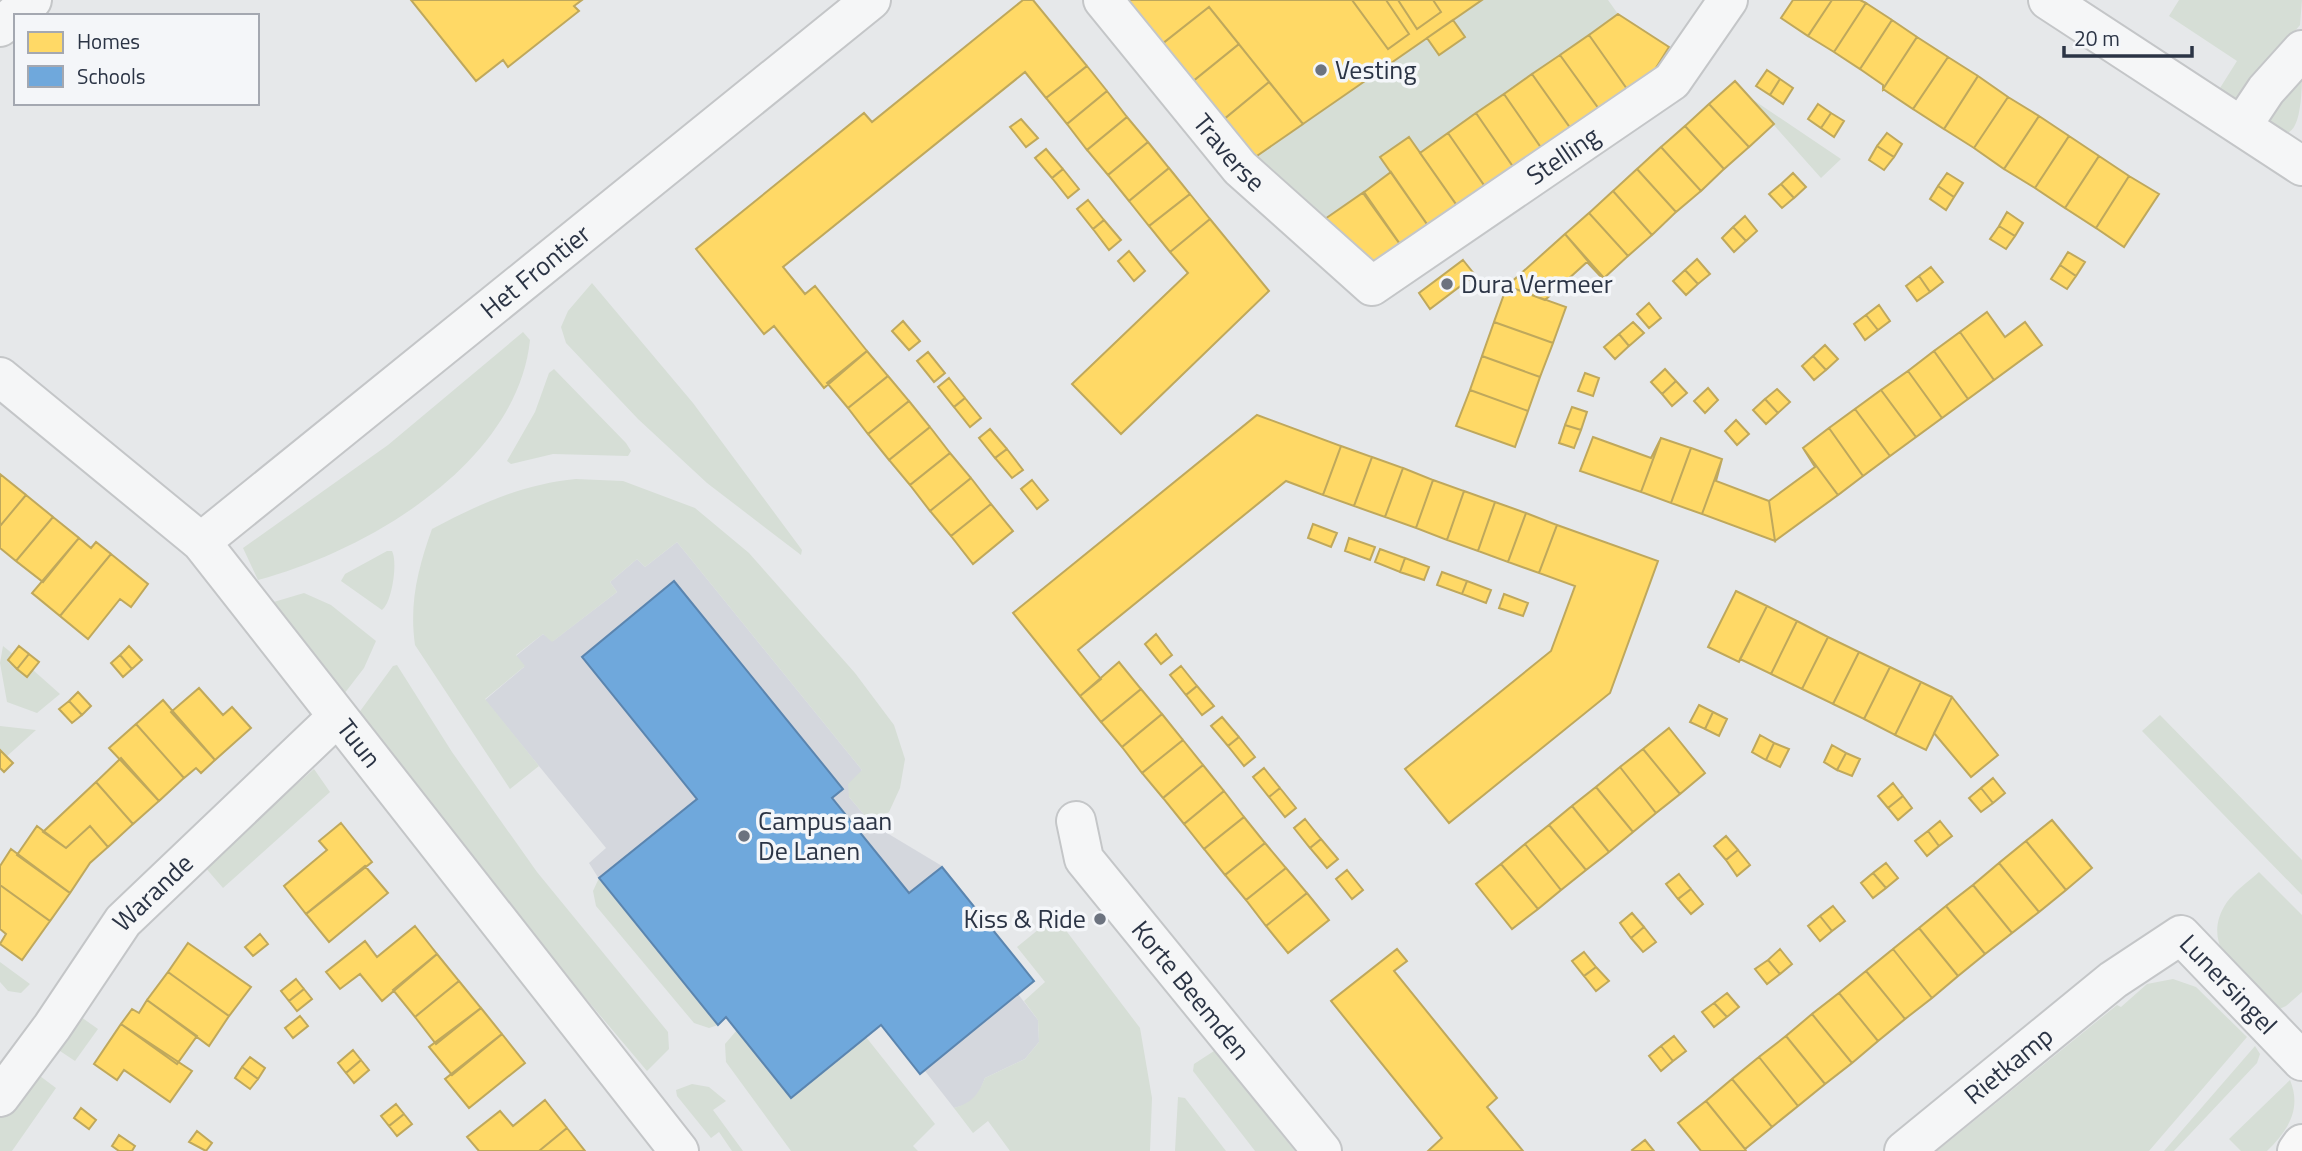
<svg xmlns="http://www.w3.org/2000/svg" width="2302" height="1151" viewBox="0 0 2302 1151" font-family="'Titillium Web',sans-serif">
  <style>
    .built { fill: #d4d7dd }
    .green { fill: #d6ded6 }
    .homes { fill: #ffd966; stroke: #bfa85c; stroke-width: 2 }
    .schools { fill: #6fa8dc; stroke: #5b85af; stroke-width: 2 }
    .lines { fill: none; stroke-linecap: round; stroke-linejoin: round }
    .street-casing { stroke: #c4c6c8; stroke-width: 42 }
    .secondary-casing { stroke: #c4c6c8; stroke-width: 42 }
    .street { stroke: #f5f6f7; stroke-width: 38 }
    .secondary { stroke: #f8f8f8; stroke-width: 38 }
    .poi-dot { fill: #6c737f; stroke: #f4f6f9; stroke-width: 2.5 }
    .labels { text-anchor: middle; stroke-width: 7; stroke-linejoin: round; paint-order: stroke }
    .poi-label { font-size: 26px; fill: #2b3445; stroke: #f4f6f9; text-anchor: start }
    .street-label { font-size: 26px; fill: #2b3445; stroke: #f4f6f9 }
  </style>
  <rect width="100%" height="100%" fill="#e6e8ea"/>
  <!-- built -->
  <path class="built" d="M677 542 862 770 849 797 872 824 942 866 1034 981 1018 994 1038 1020 1039 1042 1025 1059 985 1078 979 1093 968 1104 954 1108 925 1071 920 1074 881 1025 791 1098 727 1018 717 1025 599 879 589 863 606 848 485 700 524 667 516 656 543 634 553 641 617 592 610 582 637 559 645 567Z"/>
  <!-- green -->
  <path class="green" d="M1482 0H1608L1618 14 1420 153 1408 137 1381 157 1391 172 1322 221 1253 159Z
    M2179 0H2302L2300 25 2236 100 2220 88 2237 61 2169 16Z
    M2302 69C2302 87 2302 129 2287 133L2263 119Z
    M1749 97 1841 159 1821 178Z
    M592 283 693 403 802 550 801 555 707 483 638 419 566 343 561 327 568 311Z
    M523 332 530 340C517 464 367 551 258 580L243 548 388 445Z
    M554 369 626 443 631 451 628 456 553 454 511 464 507 461 535 412 549 373Z
    M576 479 623 481 695 508 749 553 855 673 894 725 905 759 900 788 889 812 872 824 849 797 848 784 862 770 677 542 645 567 637 559 610 582 617 592 552 642 543 634 516 655 525 666 485 699 539 766 510 789 415 645C409 603 418 568 432 529 479 504 523 484 576 479Z
    M387 551H392C398 562 392 603 382 610L341 581 345 574Z
    M304 593 331 605 376 641 364 668 344 694 267 604Z
    M3 646 13 654 8 662 27 677 33 670 60 694 37 713 7 702 0 663Z
    M397 665 452 752 537 872 668 1032 669 1049 647 1071 517 917 358 714 393 666Z
    M2160 715 2302 860V895L2142 731Z
    M0 726 36 730 6 757 0 750Z
    M314 769 330 792 223 888 204 866Z
    M2259 872 2302 915V992L2286 1006 2275 1011C2246 982 2196 947 2227 902 2235 891 2249 881 2259 872Z
    M599 878V879L718 1025 709 1028 694 1023 596 906 593 891Z
    M1055 916 1140 1028 1152 1098 1150 1151H1010L988 1121 973 1133 954 1108C972 1103 978 1095 985 1078L1025 1059 1039 1042 1038 1020 1024 1001 1045 982 1017 947Z
    M0 962 30 984 21 993 8 991 0 982Z
    M2173 979 2196 987 2247 1037 2149 1151H1937L2117 1005 2121 1007 2147 984Z
    M74 1012 98 1029 75 1061 51 1045Z
    M737 1030 791 1098 866 1037 935 1124 913 1146 918 1151H791L726 1062 725 1044Z
    M2255 1046 2260 1054 2257 1063 2174 1151H2164Z
    M1214 1051 1295 1151H1255L1193 1071 1194 1064Z
    M32 1070 56 1088 12 1151H0V1116Z
    M2290 1080C2302 1109 2288 1131 2267 1151H2241L2229 1139Z
    M692 1084 709 1087 726 1101 713 1110 743 1151H732L719 1132 711 1138 677 1096 676 1090Z
    M1178 1097 1185 1098 1226 1151H1175Z"/>
  <!-- homes -->
  <path class="homes" d="M411 0H582L574 6 579 11 508 67 503 60 476 81Z
    M1023 0H1033L1087 66 1046 98 1025 72 783 267 805 294 815 286 867 351 824 388 774 326 764 334 696 249 864 113 872 122Z
    M1126 0H1482L1303 124 1209 7 1162 44Z
    M1352 0H1386L1409 34 1388 49Z
    M1398 0H1433L1441 12 1417 29Z
    M1793 0H1832L1808 36 1781 18Z
    M1832 0H1860L1866 3 1834 52 1808 36Z
    M1866 3 1892 20 1860 69 1834 52Z
    M1209 7 1239 44 1192 82 1162 44Z
    M1618 14 1669 47 1654 71 1627 89 1589 35Z
    M1453 20 1465 37 1439 55 1427 38Z
    M1892 20 1917 37 1883 89V85L1860 69Z
    M1589 35 1627 89 1599 109 1560 55Z
    M1917 37 1948 57 1913 109 1883 89Z
    M1239 44 1269 82 1223 120 1192 82Z
    M1560 55 1599 109 1571 129 1532 74Z
    M1948 57 1978 76 1944 129 1913 109Z
    M1087 66 1107 91 1067 124 1046 98Z
    M1767 70 1780 79 1770 95 1756 86Z
    M1532 74 1571 129 1542 149 1504 94Z
    M1978 76 2008 97 1974 148 1944 129Z
    M1780 79 1793 88 1783 104 1770 95Z
    M1735 81 1774 124 1749 147 1709 104Z
    M1269 82 1303 124 1254 158 1223 120Z
    M1107 91 1127 117 1087 150 1067 124Z
    M1504 94 1542 149 1514 168 1476 113Z
    M2008 97 2039 116 2004 169 1974 148Z
    M1709 104 1749 147 1724 169 1685 126Z
    M1818 104 1831 113 1821 128 1808 119Z
    M1476 113 1514 168 1486 188 1448 133Z
    M1831 113 1844 121 1834 137 1821 128Z
    M2039 116 2069 136 2035 188 2004 169Z
    M1127 117 1148 142 1108 175 1087 150Z
    M1021 119 1038 138 1026 147 1010 127Z
    M1685 126 1724 169 1701 191 1661 147Z
    M1448 133 1486 188 1458 207 1420 153Z
    M1887 133 1902 144 1894 157 1877 146Z
    M2069 136 2099 156 2065 208 2035 188Z
    M1409 137 1458 207 1429 227 1380 157Z
    M1148 142 1169 168 1129 201 1108 175Z
    M1877 146 1894 157 1884 170 1869 160Z
    M1661 147 1701 191 1676 212 1637 169Z
    M1046 149 1063 169 1052 178 1035 158Z
    M2099 156 2129 176 2096 228 2065 208Z
    M1169 168 1190 194 1149 226 1129 201Z
    M1063 169 1079 189 1068 198 1052 178Z
    M1637 169 1676 212 1652 235 1613 191Z
    M1391 172 1429 227 1402 247 1363 193Z
    M1793 173 1806 187 1794 198 1781 184Z
    M1947 173 1963 183 1954 197 1938 186Z
    M2129 176 2159 194 2124 247 2096 228Z
    M1781 184 1794 198 1782 208 1769 194Z
    M1938 186 1954 197 1946 210 1930 199Z
    M1613 191 1652 235 1628 256 1589 213Z
    M1364 192 1402 247 1372 267 1322 221Z
    M1190 194 1210 219 1170 252 1149 226Z
    M1088 200 1104 220 1093 229 1077 209Z
    M2007 212 2023 223 2015 236 1999 226Z
    M1589 213 1628 256 1604 278 1565 234Z
    M1745 216 1757 231 1746 241 1733 227Z
    M1210 219 1269 291 1121 434 1072 384 1188 273 1170 252Z
    M1104 220 1121 240 1109 250 1093 229Z
    M1999 226 2015 236 2006 249 1990 239Z
    M1733 227 1746 241 1734 252 1722 238Z
    M1565 234 1603 279 1587 262 1545 300 1507 286Z
    M1129 251 1145 271 1134 281 1118 261Z
    M2068 252 2085 262 2076 276 2060 265Z
    M1697 259 1710 274 1698 284 1685 270Z
    M1463 260 1475 275 1430 309 1419 293Z
    M2060 265 2076 276 2067 289 2051 279Z
    M1931 267 1943 282 1930 292 1919 276Z
    M1685 270 1698 284 1686 295 1673 281Z
    M1919 276 1930 292 1917 301 1906 286Z
    M1507 286 1566 307 1553 343 1494 322Z
    M1649 303 1661 318 1649 328 1637 314Z
    M1879 305 1890 321 1878 330 1866 315Z
    M1987 312 2005 337 2025 322 2042 345 1994 380 1960 332Z
    M1866 315 1878 330 1865 340 1854 324Z
    M903 321 920 341 909 350 892 331Z
    M1494 322 1553 343 1540 377 1482 356Z
    M1633 322 1644 333 1629 346 1619 334Z
    M1960 332 1994 380 1968 399 1934 351Z
    M1619 334 1629 346 1615 359 1604 347Z
    M1825 345 1838 359 1826 370 1813 356Z
    M867 351 888 376 848 408 827 383Z
    M1934 351 1968 399 1942 418 1908 371Z
    M928 352 945 373 934 382 917 361Z
    M1482 356 1540 377 1528 411 1470 390Z
    M1813 356 1826 370 1814 380 1802 366Z
    M1665 369 1676 381 1662 394 1651 382Z
    M1908 371 1942 418 1916 437 1881 390Z
    M1585 373 1599 378 1593 396 1578 391Z
    M888 376 909 401 868 434 848 408Z
    M949 378 965 398 954 407 938 387Z
    M1676 381 1687 393 1672 406 1662 394Z
    M1708 388 1718 400 1705 413 1694 401Z
    M1777 389 1790 402 1778 413 1765 399Z
    M1470 390 1528 411 1515 447 1456 426Z
    M1881 390 1916 437 1890 456 1855 409Z
    M965 398 981 418 970 427 954 407Z
    M1765 399 1778 413 1766 424 1753 410Z
    M909 401 930 427 889 460 868 434Z
    M1572 407 1587 412 1581 430 1565 425Z
    M1855 409 1890 456 1863 476 1829 428Z
    M1257 415 1341 446 1323 495 1286 481 1078 650 1101 679 1080 696 1013 613Z
    M1736 420 1749 434 1737 445 1725 431Z
    M1565 425 1581 430 1574 448 1559 443Z
    M930 427 950 453 910 485 889 460Z
    M1829 428 1863 476 1838 495 1803 448Z
    M990 429 1007 449 995 458 979 438Z
    M1593 437 1651 458 1661 438 1641 492 1580 471Z
    M1661 438 1691 448 1671 503 1641 492Z
    M1341 446 1372 457 1354 506 1323 495Z
    M1691 448 1722 459 1702 514 1671 503Z
    M1803 448 1838 495 1775 541 1769 501 1815 467Z
    M1007 449 1023 470 1012 478 995 458Z
    M950 453 971 478 930 511 910 485Z
    M1372 457 1403 468 1385 517 1354 506Z
    M1722 459 1716 481 1769 501 1775 541 1702 514Z
    M1403 468 1433 480 1416 528 1385 517Z
    M0 474 26 495 0 526Z
    M971 478 991 504 951 536 930 511Z
    M1032 480 1048 500 1037 509 1021 489Z
    M1433 480 1464 491 1447 540 1416 528Z
    M1464 491 1495 502 1478 551 1447 540Z
    M26 495 53 517 16 561 0 548V526Z
    M1495 502 1526 513 1508 562 1478 551Z
    M991 504 1013 531 973 564 951 536Z
    M1526 513 1557 525 1539 573 1508 562Z
    M53 517 79 538 43 582 16 561Z
    M1313 524 1337 533 1331 547 1308 538Z
    M1557 525 1658 561 1610 693 1449 823 1405 769 1551 651 1575 586 1539 573Z
    M79 538 91 548 96 542 111 554 60 616 32 593Z
    M1349 538 1375 547 1370 560 1345 551Z
    M1380 549 1405 558 1400 572 1375 562Z
    M111 554 148 584 131 607 120 599 88 639 60 616Z
    M1405 558 1429 567 1424 580 1400 572Z
    M1442 572 1467 581 1462 594 1437 585Z
    M1467 581 1491 590 1486 603 1462 594Z
    M1736 591 1767 606 1739 662 1708 647Z
    M1504 594 1528 603 1523 616 1499 608Z
    M1767 606 1797 621 1771 674 1740 659Z
    M1797 621 1828 637 1802 689 1771 674Z
    M1156 634 1172 655 1161 664 1145 644Z
    M1828 637 1859 652 1833 704 1802 689Z
    M19 646 29 654 17 669 8 660Z
    M129 646 142 660 132 669 120 655Z
    M1859 652 1890 667 1864 719 1833 704Z
    M29 654 39 662 27 677 17 669Z
    M120 655 132 669 123 677 111 663Z
    M1119 662 1141 689 1101 722 1080 696Z
    M1181 666 1197 686 1186 695 1170 675Z
    M1890 667 1921 682 1895 735 1864 719Z
    M1921 682 1952 697 1926 750 1895 735Z
    M1197 686 1214 706 1202 715 1186 695Z
    M199 688 223 715 232 707 251 728 215 760 171 712Z
    M1141 689 1162 714 1122 747 1101 722Z
    M78 692 91 706 82 715 69 701Z
    M1952 697 1998 755 1971 777 1934 733Z
    M163 700 215 760 201 773 196 768 184 778 136 724Z
    M69 701 82 715 72 723 59 709Z
    M1699 705 1713 712 1705 729 1690 722Z
    M1713 712 1727 719 1719 736 1705 729Z
    M1162 714 1183 740 1142 773 1122 747Z
    M1222 717 1239 737 1228 746 1211 726Z
    M136 724 184 778 159 801 109 748Z
    M1669 728 1705 773 1680 794 1643 749Z
    M1760 735 1774 743 1766 760 1752 752Z
    M1239 737 1255 757 1244 766 1228 746Z
    M1183 740 1203 765 1163 798 1142 773Z
    M1774 743 1789 749 1780 767 1766 760Z
    M1832 745 1846 753 1837 770 1824 762Z
    M1643 749 1680 794 1656 813 1620 767Z
    M0 750 13 763 4 772 0 768Z
    M1846 753 1860 759 1852 776 1837 770Z
    M121 758 159 801 133 824 96 782Z
    M1203 765 1224 791 1184 824 1163 798Z
    M1620 767 1656 813 1633 832 1596 787Z
    M1264 768 1280 788 1269 797 1253 777Z
    M1993 778 2005 793 1993 803 1981 788Z
    M96 782 133 824 108 847 90 826 66 848 43 832Z
    M1893 783 1903 796 1888 808 1878 796Z
    M1596 787 1633 832 1609 852 1572 806Z
    M1280 788 1296 808 1285 817 1269 797Z
    M1981 788 1993 803 1981 812 1969 798Z
    M1224 791 1244 817 1204 849 1184 824Z
    M1903 796 1912 808 1898 820 1888 808Z
    M1572 806 1609 852 1586 870 1549 825Z
    M1244 817 1265 843 1225 875 1204 849Z
    M1305 819 1321 839 1310 848 1294 828Z
    M2052 820 2092 868 2066 890 2026 841Z
    M1940 821 1952 836 1939 846 1928 831Z
    M341 823 372 862 306 914 284 886 327 850 319 841Z
    M1549 825 1586 870 1561 890 1525 844Z
    M37 826 66 848 90 826 108 847 90 863 70 893 17 855Z
    M1928 831 1939 846 1927 856 1915 841Z
    M1726 836 1738 850 1726 860 1714 846Z
    M1321 839 1338 859 1327 868 1310 848Z
    M2026 841 2066 890 2039 912 1999 863Z
    M1265 843 1286 868 1246 900 1225 875Z
    M1525 844 1561 890 1538 909 1501 864Z
    M11 849 70 893 50 921 0 885V866Z
    M1738 850 1750 865 1737 876 1726 860Z
    M1886 863 1898 878 1886 888 1873 873Z
    M1999 863 2039 912 2012 933 1973 885Z
    M1501 864 1538 909 1512 929 1476 884Z
    M365 866 388 893 329 942 306 914Z
    M1286 868 1307 893 1266 926 1246 900Z
    M1347 870 1363 890 1352 899 1336 879Z
    M1873 873 1886 888 1873 898 1861 883Z
    M1679 874 1691 889 1678 899 1666 884Z
    M0 885 50 921 22 960 0 944 6 934 0 929Z
    M1973 885 2012 933 1985 954 1946 906Z
    M1691 889 1703 904 1691 914 1678 899Z
    M1307 893 1329 920 1288 953 1266 926Z
    M1833 906 1845 921 1832 931 1820 916Z
    M1946 906 1985 954 1958 976 1919 928Z
    M1632 913 1644 927 1631 938 1620 923Z
    M1820 916 1832 931 1820 941 1808 926Z
    M415 926 437 954 382 1001 360 974 340 989 326 972 365 941 377 957Z
    M1644 927 1656 942 1643 952 1631 938Z
    M1919 928 1958 976 1932 998 1893 949Z
    M260 934 268 944 253 956 245 947Z
    M188 943 251 987 229 1016 168 972Z
    M1397 949 1407 961 1394 971 1497 1098 1487 1107 1523 1151H1428L1442 1138 1331 1001Z
    M1780 949 1792 964 1780 974 1768 960Z
    M1893 949 1932 998 1905 1019 1866 971Z
    M1584 952 1596 967 1584 976 1572 961Z
    M437 954 459 981 415 1017 393 990Z
    M1768 960 1780 974 1767 984 1755 969Z
    M1596 967 1609 981 1596 991 1584 976Z
    M1866 971 1905 1019 1878 1041 1839 993Z
    M168 972 229 1016 209 1046 147 1000Z
    M296 979 304 989 289 1001 281 991Z
    M459 981 481 1008 436 1044 415 1017Z
    M304 989 312 999 297 1011 289 1001Z
    M1727 993 1739 1007 1727 1017 1714 1003Z
    M1839 993 1878 1041 1852 1063 1812 1014Z
    M147 1000 197 1036 177 1064 121 1024 132 1009 139 1013Z
    M1714 1003 1727 1017 1714 1027 1702 1012Z
    M481 1008 502 1034 452 1075 429 1047Z
    M1812 1014 1852 1063 1825 1084 1786 1036Z
    M300 1016 308 1026 293 1038 285 1028Z
    M121 1024 192 1071 170 1102 124 1070 117 1080 94 1064Z
    M502 1034 525 1063 469 1108 445 1079Z
    M1674 1036 1686 1051 1673 1061 1661 1046Z
    M1786 1036 1825 1084 1798 1106 1759 1057Z
    M1661 1046 1673 1061 1661 1071 1649 1056Z
    M353 1050 361 1060 346 1073 338 1063Z
    M250 1057 265 1068 258 1079 242 1067Z
    M1759 1057 1798 1106 1772 1127 1732 1079Z
    M361 1060 369 1070 354 1083 346 1073Z
    M242 1067 258 1079 250 1089 235 1078Z
    M1732 1079 1772 1127 1745 1149 1706 1101Z
    M545 1100 567 1128 539 1151H479L467 1137 500 1111 513 1126Z
    M1706 1101 1745 1149 1746 1151H1701L1678 1123Z
    M396 1104 404 1114 389 1126 381 1116Z
    M81 1108 96 1120 89 1129 74 1118Z
    M404 1114 412 1124 397 1136 389 1126Z
    M567 1128 585 1151H539Z
    M197 1131 212 1143 206 1151 189 1142Z
    M119 1135 135 1146 132 1151H119L112 1146Z
    M1645 1140 1654 1151H1633L1632 1150Z"/>
  <!-- schools -->
  <path class="schools" d="M674 581 843 789 832 798 909 893 942 867 1034 981 920 1074 881 1025 791 1098 726 1017 718 1025 599 878 697 799 582 657Z"/>
  <g class="lines">
    <defs>
      <g id="street">
        <path id="s1" d="M1103 0 1240 168 1372 286 1672 81 1728 0"/>
        <path d="M2048 0 2302 166"/>
        <path d="M0 27 32 0"/>
        <path d="M2242 126 2266 90 2302 50"/>
        <path id="s2" d="M0 377 201 542 679 1151"/>
        <path id="s3" d="M201 542 871 0"/>
        <path id="s4" d="M1076 821 1084 859 1322 1151"/>
        <path id="s5" d="M0 1097 52 1027 123 921 337 717"/>
        <path id="s6" d="M1904 1151 2113 980 2181 935 2302 1061"/>
      </g>
      <path id="secondary" d="M2297 1151 2302 1144"/>
    </defs>
    <!-- street casing -->
    <use href="#street" class="street-casing"/>
    <!-- secondary casing -->
    <use href="#secondary" class="secondary-casing"/>
    <!-- street -->
    <use href="#street" class="street"/>
    <!-- secondary -->
    <use href="#secondary" class="secondary"/>
  </g>
  <!-- markers -->
  <g class="poi-dot">
    <circle cx="1321" cy="70" r="7"/>
    <circle cx="1447" cy="284" r="7"/>
    <circle cx="744" cy="836" r="7"/>
    <circle cx="1100" cy="919" r="7"/>
  </g>
  <g class="labels">
    <!-- poi labels -->
    <g class="poi-label">
      <text x="1335" y="79">Vesting</text>
      <text x="1461" y="293">Dura Vermeer</text>
      <text x="758" y="830">Campus aan<tspan x="758" dy="30">De Lanen</tspan></text>
      <text x="1086" y="928" text-anchor="end">Kiss &amp; Ride</text>
    </g>
    <!-- street labels -->
    <g class="street-label">
      <text dy="9" stroke="none"><textPath href="#s1" startOffset="198">Traverse</textPath></text>
      <text dy="9" stroke="none"><textPath href="#s1" startOffset="625">Stelling</textPath></text>
      <text dy="9" stroke="none"><textPath href="#s3" startOffset="430">Het Frontier</textPath></text>
      <text dy="9" stroke="none"><textPath href="#s2" startOffset="516">Tuun</textPath></text>
      <text dy="9" stroke="none"><textPath href="#s5" startOffset="256">Warande</textPath></text>
      <text dy="9" stroke="none"><textPath href="#s4" startOffset="208">Korte Beemden</textPath></text>
      <text dy="9" stroke="none"><textPath href="#s6" startOffset="420">Lunersingel</textPath></text>
      <text dy="9" stroke="none"><textPath href="#s6" startOffset="135">Rietkamp</textPath></text>
    </g>
  </g>
  <!-- legend -->
  <rect x="14" y="14" width="245" height="91" fill="#f4f6f9" stroke="#a4a8b1" stroke-width="2"/>
  <rect x="28" y="32" width="35" height="21" fill="#ffd966" stroke="#a4a8b1" stroke-width="2"/>
  <text x="77" y="49" font-size="21" fill="#2b3445">Homes</text>
  <rect x="28" y="66" width="35" height="21" fill="#6fa8dc" stroke="#a4a8b1" stroke-width="2"/>
  <text x="77" y="84" font-size="21" fill="#2b3445">Schools</text>
  <!-- scale -->
  <path d="M2064 46v10h128v-10" fill="none" stroke="#2b3445" stroke-width="3.5"/>
  <text x="2074" y="46" font-size="21" fill="#2b3445" stroke="#f4f6f9" stroke-width="5" paint-order="stroke">20 m</text>
</svg>
